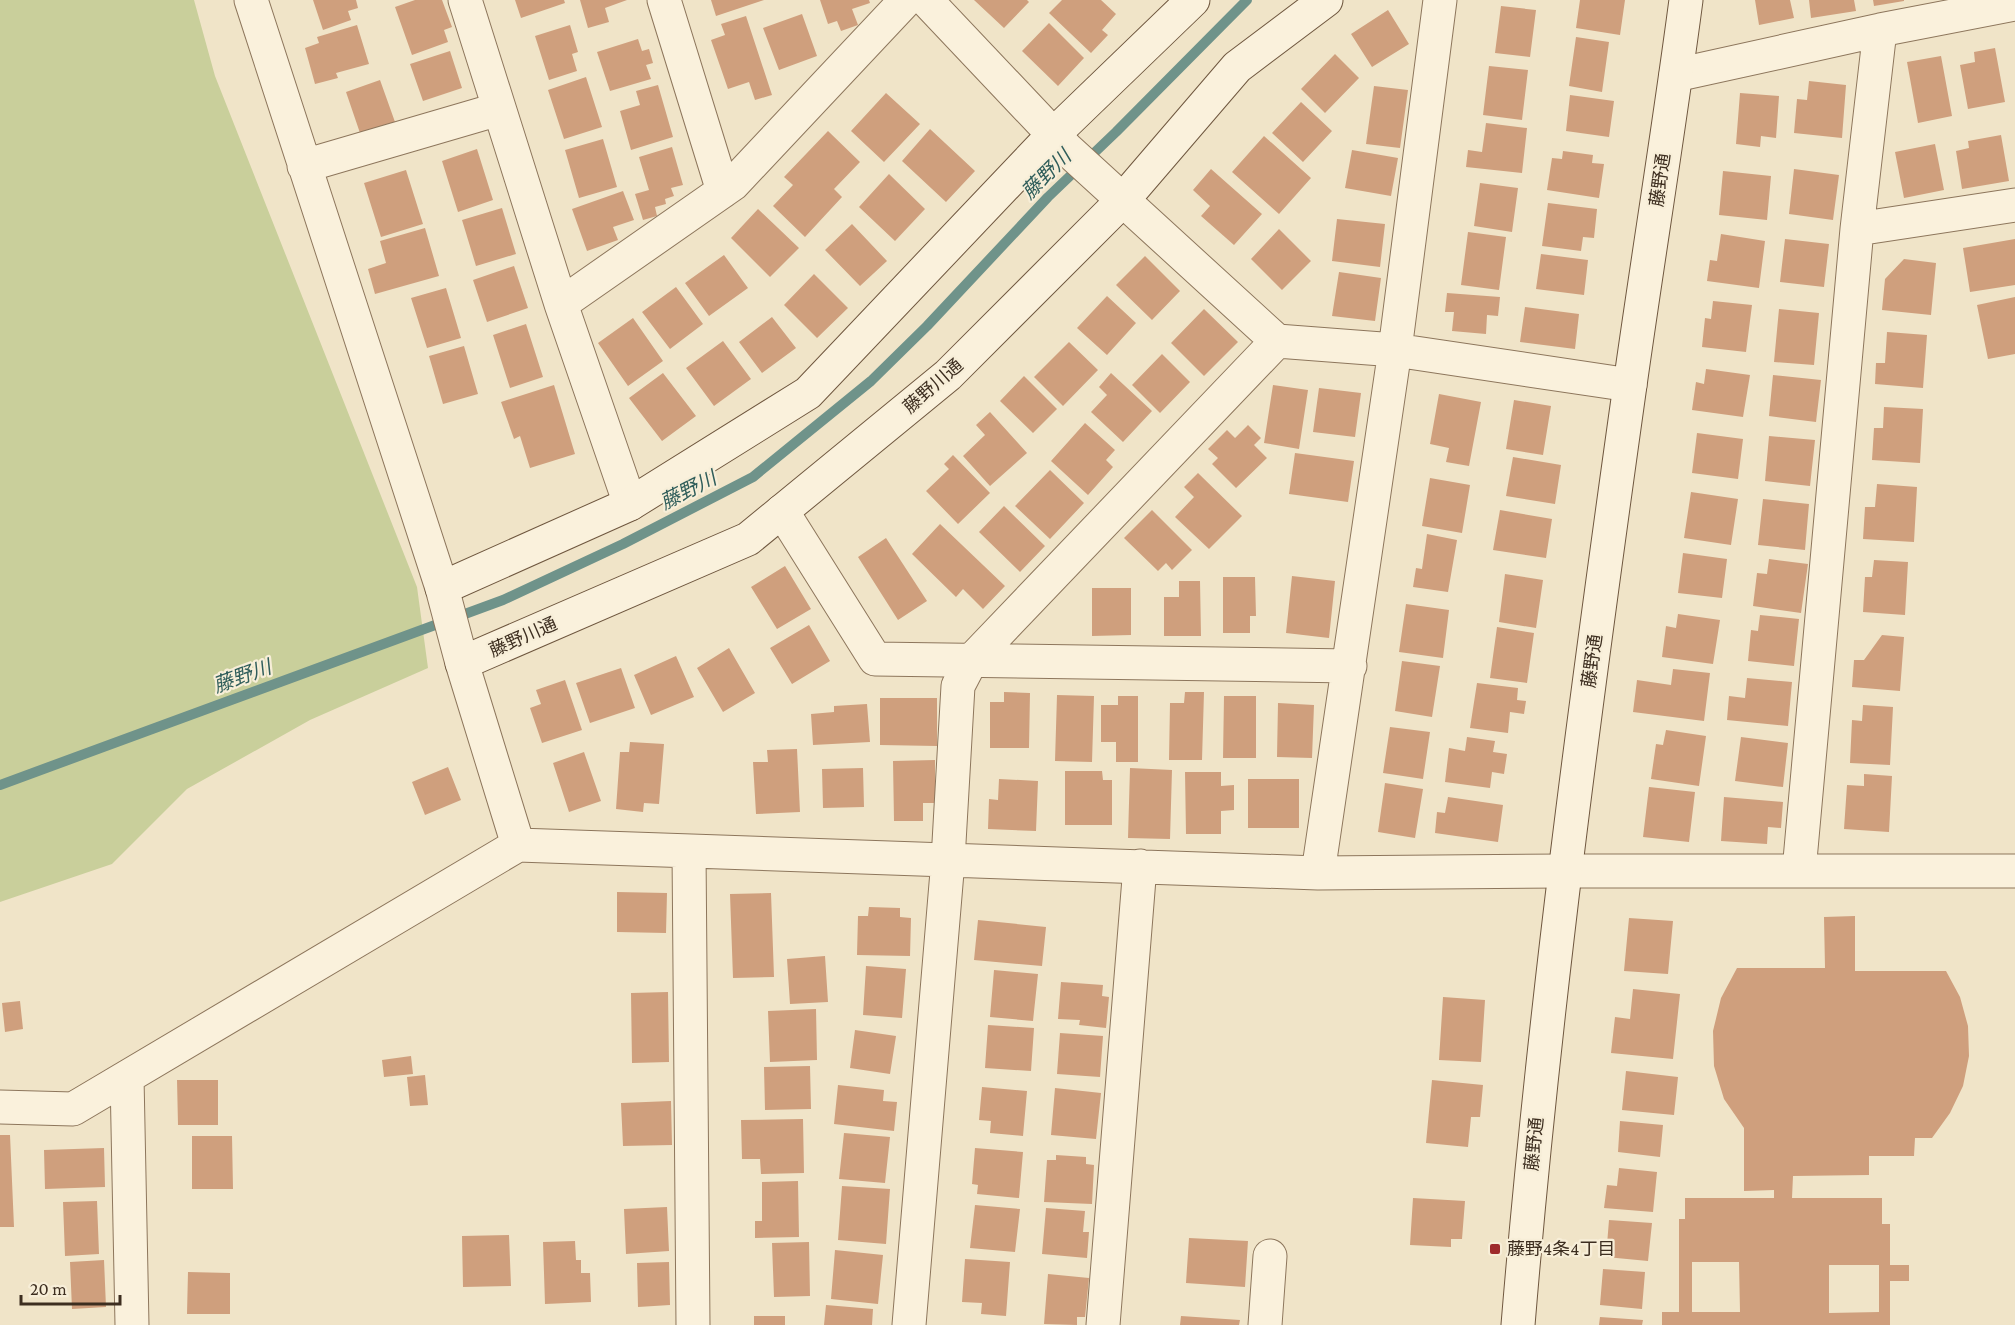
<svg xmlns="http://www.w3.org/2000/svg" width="2015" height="1325" viewBox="0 0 2015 1325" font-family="'Crimson Pro','Noto Sans JP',serif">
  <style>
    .green { fill: #c9cf9b }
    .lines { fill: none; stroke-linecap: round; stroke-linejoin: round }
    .stream { stroke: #6f938a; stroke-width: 10 }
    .building { fill: #cf9f7d; fill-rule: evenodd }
    .street-casing { stroke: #8d765c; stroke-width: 35 }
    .secondary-casing { stroke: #6f573f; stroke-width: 35 }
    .street { stroke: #faf1dc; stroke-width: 33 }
    .secondary { stroke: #faf1dc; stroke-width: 33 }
    .poi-dot { fill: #9e2a2b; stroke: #f7eed8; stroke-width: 2 }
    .labels { text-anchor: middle; stroke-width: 4.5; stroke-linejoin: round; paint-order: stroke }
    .street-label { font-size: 18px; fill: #3d2e20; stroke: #f7eed8 }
    .poi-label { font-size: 18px; fill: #3d2e20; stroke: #f7eed8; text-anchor: start }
    .water-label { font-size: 20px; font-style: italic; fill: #2f5d5a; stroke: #f7eed8 }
  </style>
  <rect width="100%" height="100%" fill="#f0e4c8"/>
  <!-- green -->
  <path class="green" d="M0 0H194L215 76 417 587 428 668 310 720 187 789 112 864 0 902Z"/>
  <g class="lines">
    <!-- stream -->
    <path class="stream" d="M0 785 503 600 623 544 753 477 871 381 927 326 1048 197 1116 132 1247 0"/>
  </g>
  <!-- building -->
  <path class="building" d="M313 0H356L358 8 348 11 351 20 323 30Z
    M415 0H442L452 27 444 30 448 42 412 55 395 7Z
    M515 0H564L565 3 521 18Z
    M580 0H627L605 8 609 22 588 28Z
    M711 0H764L716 16Z
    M820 0H869L870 3 852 9 858 25 841 31 837 21 828 24Z
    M974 0H1027L1029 2 1004 28Z
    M1062 0H1101L1116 14 1102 30 1108 35 1091 53 1049 13Z
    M1580 0H1625L1620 35 1576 28Z
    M1755 0H1790L1794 18 1759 25Z
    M1809 0H1854L1856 11 1811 18Z
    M1873 0H1904V1L1874 6Z
    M1501 6 1536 10 1530 57 1495 53Z
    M1388 10 1409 44 1372 67 1351 34Z
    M802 14 817 56 779 70 763 28Z
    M746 16 772 95 755 100 749 82 728 89 711 40 725 35 721 24Z
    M1049 23 1084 58 1058 86 1022 51Z
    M357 25 369 64 336 73 338 78 315 84 305 48 319 43 317 37Z
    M570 25 578 52 572 54 577 71 549 80 535 36Z
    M1576 37 1609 42 1602 92 1569 86Z
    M638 39 642 51 649 49 653 63 646 65 651 79 610 91 597 52Z
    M1995 48 2005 102 1968 109 1960 65 1975 62 1974 52Z
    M450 51 462 88 423 101 410 64Z
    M1335 54 1359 78 1325 113 1301 89Z
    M1941 56 1952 116 1918 123 1907 62Z
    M1489 66 1528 70 1522 120 1483 115Z
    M586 77 602 127 564 139 548 90Z
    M380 80 395 122 360 133 346 92Z
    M1809 81 1846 85 1842 138 1794 133 1797 99 1807 100Z
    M658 85 673 137 631 150 620 111 640 105 636 91Z
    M1374 86 1408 90 1400 148 1366 144Z
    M886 93 920 124 884 162 851 131Z
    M1740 93 1779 96 1776 138 1761 136 1760 147 1736 144Z
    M1570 95 1614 101 1609 137 1566 131Z
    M1301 102 1332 131 1303 162 1272 133Z
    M1486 123 1527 128 1522 173 1466 167 1468 150 1482 152Z
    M930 129 975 171 946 202 902 161Z
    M828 131 860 162 834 189 842 197 805 237 773 206 793 185 784 177Z
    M2001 135 2009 181 1962 189 1956 151 1969 148 1968 141Z
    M1264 136 1311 178 1279 214 1232 172Z
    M603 139 617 187 579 198 565 150Z
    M1935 144 1944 190 1904 198 1895 152Z
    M672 147 683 185 671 188 674 196 665 199 666 204 655 207 657 216 643 220 635 194 649 190 639 157Z
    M477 149 493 200 458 212 442 161Z
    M1352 150 1398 158 1391 196 1345 188Z
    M1563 151 1593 155 1592 163 1604 164 1599 198 1547 190 1552 158 1562 159Z
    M1211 169 1262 214 1234 245 1201 216 1210 206 1193 190Z
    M1794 169 1839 175 1833 220 1789 214Z
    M406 170 423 224 381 237 364 183Z
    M1723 171 1771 176 1767 220 1719 215Z
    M889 174 925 209 895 241 859 207Z
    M1480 183 1518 188 1512 232 1474 226Z
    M623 191 634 220 613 227 618 240 587 251 572 209Z
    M1548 203 1597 209 1594 238 1583 237 1581 251 1542 246Z
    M502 208 516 254 476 266 462 220Z
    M758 209 799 248 770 277 731 238Z
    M1337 219 1385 224 1380 267 1332 261Z
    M852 224 887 261 860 286 825 250Z
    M425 228 439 276 375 294 368 269 386 263 380 241Z
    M1279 229 1311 261 1282 290 1251 259Z
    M1468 232 1506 237 1499 290 1461 285Z
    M1721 234 1765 241 1759 288 1707 281 1710 260 1717 261Z
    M1785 239 1829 244 1824 287 1780 282Z
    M2015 239V285L1970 292 1963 248Z
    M1541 254 1588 260 1584 295 1536 289Z
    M724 255 748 288 709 316 685 283Z
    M1145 256 1180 291 1152 320 1116 285Z
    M1904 259 1936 263 1931 315 1882 310 1885 279Z
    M514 266 528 308 487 322 473 280Z
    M1339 272 1381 278 1375 321 1332 316Z
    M814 274 848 308 817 338 784 305Z
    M676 287 703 324 670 349 642 312Z
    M446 288 461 338 427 348 411 298Z
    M1447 293 1500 297 1498 316 1487 315 1486 334 1452 331 1454 312H1445Z
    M1107 296 1136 323 1107 355 1077 328Z
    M2015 297V354L1988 359 1977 305Z
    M1713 301 1752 305 1746 352 1702 347 1705 318 1711 319Z
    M1525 307 1579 314 1575 349 1520 342Z
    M1204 309 1238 342 1204 376 1171 343Z
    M1779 309 1819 313 1814 365 1774 362Z
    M772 317 796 348 762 373 739 342Z
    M633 318 663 361 628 386 598 343Z
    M526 324 543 377 510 388 493 335Z
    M1887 332 1927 335 1923 388 1875 384 1876 363H1885Z
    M723 341 751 379 714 406 686 368Z
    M1069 342 1098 370 1063 406 1034 377Z
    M464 346 478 394 443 404 429 356Z
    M1162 354 1190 382 1160 413 1132 385Z
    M1706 369 1750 375 1743 417 1692 410 1696 382 1704 384Z
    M663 373 696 416 662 441 629 398Z
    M1111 373 1152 411 1123 442 1091 412 1107 395 1099 387Z
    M1773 375 1821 380 1816 422 1769 416Z
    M1024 376 1057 409 1033 433 1000 401Z
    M554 385 575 454 530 468 520 436 514 439 501 402Z
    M1273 385 1308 390 1299 449 1264 443Z
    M1319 388 1361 393 1355 437 1313 432Z
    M1439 394 1481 402 1469 466 1446 462 1449 448 1430 444Z
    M1514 400 1551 406 1543 455 1506 449Z
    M1884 407 1923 409 1920 463 1872 460 1874 428H1883Z
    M990 412 1027 453 990 486 963 456 985 435 976 425Z
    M1085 423 1115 450 1106 460 1113 467 1088 495 1051 461Z
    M1248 425 1261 438 1254 445 1267 458 1236 488 1212 464 1218 458 1208 449 1227 430 1235 438Z
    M1697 433 1743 439 1738 479 1692 473Z
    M1769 436 1815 440 1810 486 1765 481Z
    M1295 453 1354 461 1348 502 1289 494Z
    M953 455 990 493 958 524 926 491 949 469 944 464Z
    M1513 457 1561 465 1555 504 1506 496Z
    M1050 470 1084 503 1050 539 1015 506Z
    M1198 473 1242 516 1209 549 1175 517 1194 497 1184 487Z
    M1430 478 1470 485 1462 533 1422 526Z
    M1877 484 1917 487 1914 542 1863 539 1865 507H1875Z
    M1691 492 1738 499 1731 545 1684 538Z
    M1763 499 1809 504 1805 550 1758 545Z
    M1004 506 1045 546 1020 572 979 532Z
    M1152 510 1192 550 1172 570 1166 563 1158 571 1124 538Z
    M1500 510 1552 519 1546 558 1493 550Z
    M940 524 1005 586 983 609 963 589 956 597 912 554Z
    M1427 534 1457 540 1448 592 1413 587 1416 568 1422 569Z
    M886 538 927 601 898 620 858 557Z
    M1683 553 1727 559 1722 598 1678 593Z
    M1769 559 1808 564 1801 613 1753 606 1757 573 1767 574Z
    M1874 560 1908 562 1905 615 1863 612 1865 577H1872Z
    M785 566 811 609 777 629 751 587Z
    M1505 574 1543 580 1536 628 1499 622Z
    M1292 576 1335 581 1329 638 1286 633Z
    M1223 577H1255L1256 616H1250V633H1223Z
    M1179 581H1200L1201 636H1164V597H1179Z
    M1092 588H1131V635L1092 636Z
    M1406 604 1449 610 1443 658 1399 652Z
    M1678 614 1720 620 1713 664 1662 657 1666 626 1676 628Z
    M1760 615 1799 619 1794 666 1748 661 1751 630 1758 631Z
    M809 625 830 661 792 684 770 648Z
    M1497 627 1534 633 1527 683 1490 678Z
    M1882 635 1904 637 1900 691 1852 687 1854 660H1864Z
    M729 648 755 693 723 712 697 668Z
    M676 656 694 697 651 715 634 675Z
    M1402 661 1440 666 1432 717 1395 711Z
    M621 668 635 708 590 723 576 683Z
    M1673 669 1710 673 1704 721 1633 712 1637 680 1671 685Z
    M1747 678 1792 682 1788 726 1727 720 1729 696 1745 698Z
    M565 680 582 730 542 743 530 708 541 704 536 690Z
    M1477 683 1518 688 1517 700 1526 701 1524 714 1510 712 1508 733 1470 728Z
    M1004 692 1030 693 1029 748H990V702H1004Z
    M1185 692H1204L1202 760H1169L1170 703H1184Z
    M1057 695 1094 696 1092 762 1055 761Z
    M1118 696H1138V762H1116V742H1101V705H1118Z
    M1224 696H1256V758H1223Z
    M880 698H937V746L880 745Z
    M1278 703 1314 705 1312 758 1277 757Z
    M867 704 870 742 813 745 811 714 834 712V706Z
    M1863 705 1893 707 1890 765 1850 763 1852 720 1862 721Z
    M1390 727 1430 732 1423 779 1383 773Z
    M1666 730 1706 736 1699 786 1651 779 1656 744 1663 745Z
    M1467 737 1495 741 1493 752 1507 754 1504 774 1492 772 1490 788 1445 782 1449 748 1465 751Z
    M1741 737 1788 743 1783 787 1735 781Z
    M630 742 664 744 659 804 644 803 643 812 616 809 620 752H629Z
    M797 749 800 812 756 814 753 762H768L767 750Z
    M584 752 601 801 569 812 553 763Z
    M935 760V803H923V821H894L893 761Z
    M448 767 461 800 425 815 412 782Z
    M863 768 864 807 823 808 822 769Z
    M1130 768 1172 770 1170 839 1128 838Z
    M1065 771H1102L1103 780H1112V825H1065Z
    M1185 772H1221V786L1234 785V810L1221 811V834H1186Z
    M1864 774 1892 776 1889 832 1844 829 1847 785 1864 786Z
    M999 779 1038 781 1036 831 988 829 989 799 998 800Z
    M1248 779H1299V828H1248Z
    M1385 783 1423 789 1415 838 1378 832Z
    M1649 787 1695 792 1689 842 1643 837Z
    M1448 797 1503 805 1498 842 1435 833 1437 812 1445 813Z
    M1724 797 1783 802 1781 828 1768 827 1767 844 1721 841Z
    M617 892 667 893 666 933 617 932Z
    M771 893 774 977 733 978 730 894Z
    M869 907 900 908V917L911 918 910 956 857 955 858 916H868Z
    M1855 916V971H1946L1960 997 1968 1026 1969 1056 1963 1086 1950 1113 1932 1138H1915L1914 1156H1869V1175L1793 1176 1792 1198H1882V1224H1890V1265H1909V1281H1890V1325H1662V1312H1679V1219H1685V1198H1774V1190L1744 1191V1128L1724 1099 1714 1066 1713 1031 1721 998 1737 968H1825L1824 917ZM1692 1262H1739L1740 1312H1692ZM1829 1265H1879V1312L1829 1313Z
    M1629 918 1673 921 1668 974 1624 971Z
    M978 920 1046 927 1042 966 974 960Z
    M825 956 828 1002 790 1004 787 959Z
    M866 966 906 969 902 1018 863 1015Z
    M994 970 1038 974 1033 1021 990 1017Z
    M1061 982 1103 985 1102 996 1109 997 1106 1028 1079 1025 1080 1020 1058 1019Z
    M1633 989 1680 994 1673 1059 1611 1053 1615 1017 1630 1019Z
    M668 992 669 1062 632 1063 631 993Z
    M1443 997 1485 1000 1481 1062 1439 1060Z
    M20 1001 23 1029 5 1032 2 1003Z
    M816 1009 817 1060 770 1062 768 1011Z
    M988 1025 1034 1028 1031 1071 985 1068Z
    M855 1030 896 1036 890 1074 850 1068Z
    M1060 1033 1103 1036 1100 1077 1057 1074Z
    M411 1056 413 1074 384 1077 382 1060Z
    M810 1066 811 1109 765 1110 764 1067Z
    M1626 1071 1678 1077 1674 1115 1622 1110Z
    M425 1075 428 1105 410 1106 407 1077Z
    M177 1080H218V1125H178Z
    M1432 1080 1483 1085 1480 1117H1471L1468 1147 1426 1143Z
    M838 1085 884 1090 883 1101 897 1102 894 1131 834 1124Z
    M982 1087 1027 1091 1023 1136 990 1133 991 1121 979 1120Z
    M1055 1088 1101 1093 1096 1139 1051 1135Z
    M671 1101 672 1145 623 1146 621 1103Z
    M803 1119 804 1173 761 1174 760 1159H742L741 1120Z
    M1620 1121 1663 1125 1660 1157 1618 1152Z
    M844 1133 890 1137 885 1183 839 1179Z
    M0 1135H10L14 1227H0Z
    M192 1136H232L233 1189H192Z
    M104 1148 105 1187 45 1189 44 1150Z
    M975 1148 1023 1152 1019 1198 977 1194 978 1185 972 1184Z
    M1056 1155 1086 1157V1164L1094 1165 1092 1204 1044 1202 1047 1160H1056Z
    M1619 1168 1657 1172 1653 1212 1604 1208 1607 1185 1617 1186Z
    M798 1181 799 1237 755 1238V1221H762V1182Z
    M842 1186 890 1189 886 1244 838 1240Z
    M1413 1198 1465 1201 1462 1239H1451V1247L1410 1245Z
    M97 1201 99 1254 65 1256 63 1202Z
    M975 1205 1020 1209 1015 1252 970 1248Z
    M667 1207 669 1251 626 1254 624 1209Z
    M1046 1208 1085 1211 1083 1232H1089L1087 1258 1042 1254Z
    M1609 1220 1652 1223 1648 1261 1606 1257Z
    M509 1235 511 1286 463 1287 462 1236Z
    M1189 1238 1248 1241 1245 1287 1186 1283Z
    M575 1241 576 1260H581V1273H590L591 1302 545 1304 543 1242Z
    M809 1242 810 1296 774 1297 772 1243Z
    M835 1250 883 1255 878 1304 831 1299Z
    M965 1259 1010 1262 1006 1316 981 1314 982 1303 962 1302Z
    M104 1260 106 1307 72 1309 70 1262Z
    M669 1262 670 1305 638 1307 637 1263Z
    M1603 1269 1645 1272 1642 1309 1600 1305Z
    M188 1272 230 1273V1314H187Z
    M1048 1274 1089 1278 1085 1317H1077V1325L1044 1324Z
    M826 1305 873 1309 872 1325H824Z
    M754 1316H785V1325H754Z
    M1181 1316 1240 1320 1239 1325H1180Z
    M1600 1317 1643 1320 1642 1325H1599Z"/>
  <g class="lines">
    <defs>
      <path id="street" d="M251 0 442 588 462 663 518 845
        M465 0 561 304 630 504
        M664 0 723 191
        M926 0 1068 150 1277 341 1395 350 1630 385
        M1676 75 1880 30 2015 4
        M304 166 499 109
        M1857 229 2015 205
        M561 304 733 184 906 0
        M782 511 875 659 1350 666
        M689 851 693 1325
        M1799 871 1857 229 1880 30
        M1318 873 1395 350 1440 0
        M127 1077 132 1325
        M0 1107 73 1109 518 845 1318 873 1564 871H2015
        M909 1325 948 860 958 686 971 661 1277 341
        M1103 1325 1140 866
        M1265 1325 1270 1256"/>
      <path id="secondary" d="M442 588 630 504 808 393 1053 135 1193 0
        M462 663 748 539 948 375 1122 201 1237 67 1326 0
        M1518 1325C1544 1010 1586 698 1630 385 1648 257 1669 129 1686 0"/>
    </defs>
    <!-- street casing -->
    <use href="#street" class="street-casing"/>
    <!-- secondary casing -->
    <use href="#secondary" class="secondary-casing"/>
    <!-- street -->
    <use href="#street" class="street"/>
    <!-- secondary -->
    <use href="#secondary" class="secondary"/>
  </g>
  <!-- markers -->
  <rect class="poi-dot" x="1489" y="1243" width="12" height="12" rx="3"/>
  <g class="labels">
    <!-- street labels -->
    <g class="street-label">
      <text transform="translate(1660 180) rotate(-82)" y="6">藤野通</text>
      <text transform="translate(933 386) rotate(-41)" y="6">藤野川通</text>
      <text transform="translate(523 637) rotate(-24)" y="6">藤野川通</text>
      <text transform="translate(1592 661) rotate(-82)" y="6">藤野通</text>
      <text transform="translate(1534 1144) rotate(-84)" y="6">藤野通</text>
    </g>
    <!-- poi labels -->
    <g class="poi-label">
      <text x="1507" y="1255">藤野4条4丁目</text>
    </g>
    <!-- water labels -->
    <g class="water-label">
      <text transform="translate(1046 174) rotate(-45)" y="7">藤野川</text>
      <text transform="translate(688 490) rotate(-27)" y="7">藤野川</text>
      <text transform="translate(242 676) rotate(-20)" y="7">藤野川</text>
    </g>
  </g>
  <!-- scale -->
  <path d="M21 1295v9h99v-9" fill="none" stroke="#3d2e20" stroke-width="3"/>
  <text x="30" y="1295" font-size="18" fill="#3d2e20" stroke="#f7eed8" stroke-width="4.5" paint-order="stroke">20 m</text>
</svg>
